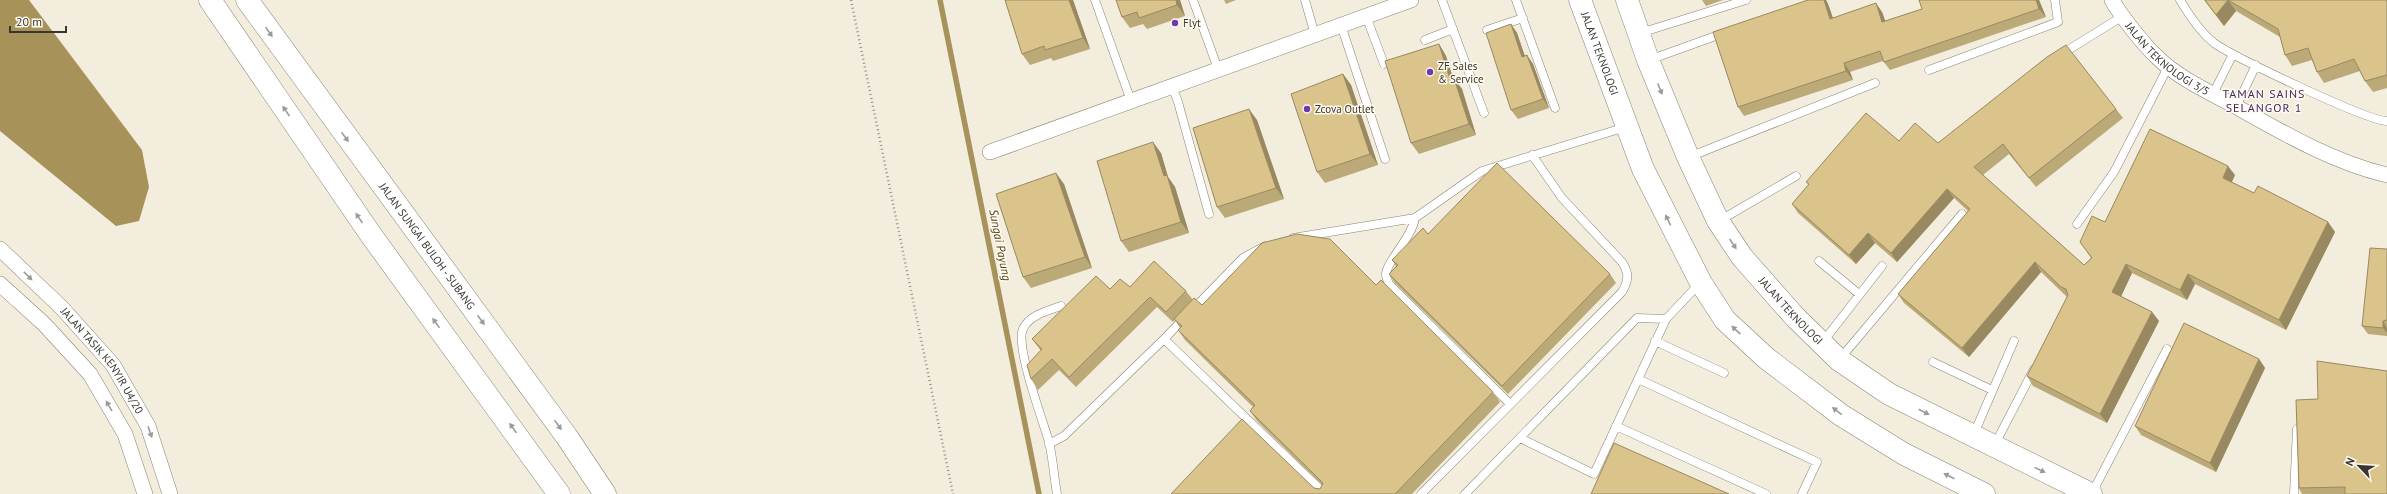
<svg xmlns="http://www.w3.org/2000/svg" width="2387" height="494" viewBox="0 0 2387 494" font-family="'PT Sans',sans-serif">
  <style>
    .water { fill: #a7925a }
    .lines { fill: none; stroke-linecap: round; stroke-linejoin: round }
    .stream { stroke: #a7925a; stroke-width: 5.5 }
    .lane-casing { stroke: #898476; stroke-width: 9 }
    .street-casing { stroke: #898476; stroke-width: 16 }
    .secondary-casing { stroke: #898476; stroke-width: 23 }
    .highway-casing { stroke: #898476; stroke-width: 23 }
    .path { stroke: #949086; stroke-width: 2.5; stroke-dasharray: 1 3; stroke-linecap: butt }
    .lane { stroke: #fff; stroke-width: 8 }
    .street { stroke: #fff; stroke-width: 15 }
    .secondary { stroke: #fff; stroke-width: 22 }
    .highway { stroke: #fff; stroke-width: 22 }
    .wall { fill: #bba978 }
    .shaded-wall { fill: #998961 }
    .building { fill: #dac48b; stroke: #998961 }
    .oneway { fill: #9c9a98 }
    .poi-dot { fill: #6d39b0; stroke: #fffaee; stroke-width: 1.5 }
    .labels { text-anchor: middle; stroke-width: 3; stroke-linejoin: round; paint-order: stroke }
    .poi-label { font-size: 11px; fill: #383630; stroke: #fffaee; text-anchor: start }
    .street-label { font-size: 11px; fill: #383630; stroke: #fffaee }
    .neighbourhood-label { font-size: 12px; letter-spacing: 1px; fill: #402863; stroke: #fffaee }
    .water-label { font-size: 12px; font-style: italic; fill: #4e3e11; stroke: #fffaee }
  </style>
  <rect width="100%" height="100%" fill="#f3edde"/>
  <!-- water -->
  <path class="water" d="M0 0H29L142 150 149 187 139 221 116 226 0 131Z"/>
  <g class="lines">
    <!-- stream -->
    <path class="stream" d="M940 0 1039 494"/>
    <defs>
      <path id="lane" d="M1095 0 1131 101
        M1193 0 1218 69
        M1305 0 1315 35
        M1442 0 1484 113
        M1516 0 1555 108
        M2180 0C2189 15 2200 32 2214 43 2234 57 2367 121 2387 121
        M1366 16 1384 64
        M1341 25 1385 159
        M1487 30 1523 18
        M1640 33 1746 0
        M1425 40 1453 29
        M2060 55 2123 16
        M1649 60 1724 33
        M1929 70 2058 22 2055 0
        M1172 86 1178 102 1209 214
        M2213 94 2233 54
        M2236 107 2256 65
        M1689 157 1875 83
        M1415 218C1412 238 1385 263 1386 275 1386 277 1388 281 1389 284L1510 404
        M1719 221 1796 176
        M2077 224 2114 172 2168 67
        M1293 238 1415 218 1482 171 1626 127
        M1819 261 1859 294
        M1164 339 1325 494
        M1655 341 1724 373
        M1822 343 1882 266
        M1839 360 1962 214
        M1933 362 1992 390
        M1638 379 1817 462 1802 494
        M1616 426 1766 494
        M1973 436 2014 341
        M1520 438 1594 474 1666 319 1700 283
        M1049 444 1064 436 1164 339 1243 258 1265 246
        M1994 446 2034 369
        M2092 493 2167 349
        M1057 494C1054 477 1053 459 1049 442 1043 421 1015 346 1023 329 1029 315 1048 311 1061 306
        M1421 494 1622 292C1629 280 1629 273 1622 262L1562 198 1532 155
        M1465 494 1637 318 1666 319
        M2294 494 2297 429"/>
      <g id="street">
        <path id="s1" d="M2112 0C2120 15 2144 45 2157 57 2178 78 2209 92 2235 106 2283 133 2333 162 2387 175"/>
        <path d="M990 152 1411 0"/>
        <path id="s2" d="M0 249 62 308 113 365 148 426 170 494"/>
        <path d="M0 284 44 324 90 374 125 434 145 494"/>
      </g>
      <g id="secondary">
        <path id="s3" d="M1580 0 1643 169 1701 283 1725 320 1766 358 1841 415 1904 454 1984 494"/>
        <path id="s4" d="M1627 0 1648 60 1688 157 1718 221 1742 257 1795 317 1839 360 1889 394 2091 494"/>
      </g>
      <g id="highway">
        <path d="M210 0 371 235 559 494"/>
        <path id="s5" d="M247 0 567 437 605 494"/>
      </g>
    </defs>
    <!-- lane casing -->
    <use href="#lane" class="lane-casing"/>
    <!-- street casing -->
    <use href="#street" class="street-casing"/>
    <!-- secondary casing -->
    <use href="#secondary" class="secondary-casing"/>
    <!-- highway casing -->
    <use href="#highway" class="highway-casing"/>
    <!-- path -->
    <path class="path" d="M851 0 953 494"/>
    <!-- lane -->
    <use href="#lane" class="lane"/>
    <!-- street -->
    <use href="#street" class="street"/>
    <!-- secondary -->
    <use href="#secondary" class="secondary"/>
    <!-- highway -->
    <use href="#highway" class="highway"/>
  </g>
  <!-- wall -->
  <path class="wall" d="M1005 0H1073L1090 49 1053 61 1051 58 1030 65 1022 54Z
    M1116 0H1180L1185 16 1147 29 1143 24 1130 28 1122 17Z
    M1224 0H1236L1226 4Z
    M1702 0H1723L1706 6Z
    M1808 0H1826L1828 4 1833 18 1882 12 1885 21 1922 9 1919 0H2039L2046 17 1890 70 1883 61 1850 72 1853 80 1744 116 1738 107Z
    M2204 0H2387V88L2373 92 2365 81 2360 71 2324 83 2317 72 2312 60 2292 66 2285 55 2280 37 2236 11 2224 26Z
    M1511 24 1517 33 1525 56 1533 64 1549 108 1518 119 1511 110Z
    M1439 44 1446 56 1453 78 1462 89 1476 135 1419 154 1411 143Z
    M1343 74 1351 85 1378 165 1325 183 1317 172Z
    M2116 109 2123 118 2036 187 2009 154 1983 175 2084 265 2091 258 2080 242 2105 222 2235 175 2232 182 2254 193 2328 222 2335 232 2286 330 2195 284 2187 300 2132 273 2121 296 2152 312 2159 321 2107 423 2033 386 2027 376 2067 297 2041 272 1969 357 1904 303 1898 294 1968 211 1954 198 1897 262 1875 243 1856 264 1798 213 1792 204 1809 185 1806 182 1899 141 1938 143Z
    M1257 120 1284 199 1225 218 1217 207Z
    M1161 153 1168 177 1175 187 1189 233 1129 252 1121 241Z
    M1064 184 1092 268 1031 288 1023 277Z
    M1428 234 1610 274 1616 283 1508 394 1395 283 1389 274 1396 266 1392 260Z
    M2387 249V336L2368 334 2362 326Z
    M1376 285 1493 392 1500 402 1412 494H1171L1314 488 1320 489 1322 485 1257 421 1250 411 1253 407 1185 340 1178 330 1180 328 1175 320 1173 322 1157 307 1076 387 1059 370 1038 390 1031 379 1041 351 1032 339 1110 289 1130 287 1186 291 1193 300 1202 305Z
    M2259 359 2265 368 2216 472 2141 435 2135 426Z
    M2296 400 2387 494H2302L2299 488Z"/>
  <!-- shaded-wall -->
  <path class="shaded-wall" d="M1069 0H1073L1090 49 1083 38Z
    M1176 0H1180L1185 16 1177 5Z
    M1824 0H1826L1828 4 1836 27 1830 19Z
    M2036 0H2039L2046 17 2039 9Z
    M2228 0 2236 11 2224 26 2216 15Z
    M1876 3 1882 12 1889 31 1882 22Z
    M1511 24 1517 33 1528 66 1522 57Z
    M1439 44 1446 56 1457 91 1450 79Z
    M1527 55 1533 64 1549 108 1543 99Z
    M1844 63 1850 72 1853 80 1846 71Z
    M1343 74 1351 85 1378 165 1370 154Z
    M1454 78 1462 89 1476 135 1469 124Z
    M1249 109 1257 120 1284 199 1276 188Z
    M1153 142 1161 153 1168 177 1175 187 1189 233 1181 222 1164 176Z
    M2228 166 2235 175 2229 187 2223 178Z
    M1056 173 1064 184 1092 268 1085 257Z
    M1947 189 1954 198 1897 262 1891 253Z
    M2328 222 2335 232 2286 330 2279 320Z
    M1868 233 1875 243 1856 264 1849 255Z
    M2035 262 2041 272 1969 357 1962 348Z
    M2126 264 2132 273 2119 301 2112 292Z
    M2188 274 2195 284 2187 300 2180 290Z
    M2152 312 2159 321 2107 423 2100 414Z
    M2383 321 2387 328V333L2383 328Z
    M2259 359 2265 368 2216 472 2210 463Z"/>
  <!-- building -->
  <path class="building" d="M1005 0H1069L1083 38 1045 50 1044 46 1022 54Z
    M1116 0H1176L1177 5 1139 18 1137 12 1122 17Z
    M1808 0H1824L1830 19 1876 3 1882 22 1922 9 1919 0H2036L2039 9 1884 62 1880 51 1844 63 1846 71 1738 107 1713 32Z
    M2205 0H2228L2216 15Z
    M2228 0H2387V75L2365 81 2354 59 2317 72 2308 48 2285 55 2278 29Z
    M1511 24 1522 57 1527 55 1543 99 1511 110 1486 33Z
    M1439 44 1450 79 1454 78 1469 124 1411 143 1385 61Z
    M2066 45 2116 109 2029 178 2003 144 1974 167 2084 265 2092 258 2080 242 2092 216 2105 222 2150 129 2228 166 2223 178 2254 193 2258 186 2328 222 2279 320 2188 274 2180 290 2126 264 2112 292 2152 312 2100 414 2027 376 2068 295 2066 289 2061 287 2035 262 1962 348 1898 294 1970 209 1947 189 1891 253 1868 233 1849 255 1792 204 1809 184 1806 182 1866 113 1899 141 1915 123 1938 143 2047 57Z
    M1343 74 1370 154 1317 172 1291 94Z
    M1249 109 1276 188 1217 207 1193 128Z
    M1153 142 1164 176 1167 175 1181 222 1121 241 1097 161Z
    M1497 163 1610 274 1502 386 1389 274 1398 265 1392 260 1423 228 1428 234Z
    M1056 173 1085 257 1023 277 996 194Z
    M1297 234 1330 239 1376 285 1381 280 1493 392 1395 494H1171L1242 419 1314 488 1320 489 1323 483 1250 411 1255 405 1178 330 1182 326 1174 319 1194 298 1202 305 1262 243Z
    M2370 248 2387 249V320L2383 321V328L2362 326Z
    M1154 261 1186 291 1166 312 1150 297 1069 377 1052 359 1031 379 1027 365 1042 349 1032 339 1096 276 1110 289 1120 279 1130 287Z
    M2184 323 2259 359 2210 463 2135 426Z
    M2317 361 2387 371V494H2345V487L2299 488 2296 400 2318 399Z
    M1614 443 1729 494H1591Z"/>
  <!-- one-way arrows -->
  <defs><path id="oneway-solid" d="M-6-.8H1V-3.2L6.5 0L1 3.2V.8H-6Z"/></defs>
  <g class="oneway">
    <use href="#oneway-solid" transform="translate(269 32) rotate(55)"/>
    <use href="#oneway-solid" transform="translate(1660 89) rotate(68)"/>
    <use href="#oneway-solid" transform="translate(286 111) rotate(-124)"/>
    <use href="#oneway-solid" transform="translate(345 137) rotate(54)"/>
    <use href="#oneway-solid" transform="translate(359 218) rotate(-124)"/>
    <use href="#oneway-solid" transform="translate(1668 220) rotate(-116)"/>
    <use href="#oneway-solid" transform="translate(1733 244) rotate(56)"/>
    <use href="#oneway-solid" transform="translate(28 276) rotate(44)"/>
    <use href="#oneway-solid" transform="translate(481 320) rotate(54)"/>
    <use href="#oneway-solid" transform="translate(436 323) rotate(-126)"/>
    <use href="#oneway-solid" transform="translate(1736 330) rotate(-137)"/>
    <use href="#oneway-solid" transform="translate(109 406) rotate(-120)"/>
    <use href="#oneway-solid" transform="translate(1837 411) rotate(-143)"/>
    <use href="#oneway-solid" transform="translate(1924 412) rotate(27)"/>
    <use href="#oneway-solid" transform="translate(558 425) rotate(54)"/>
    <use href="#oneway-solid" transform="translate(513 428) rotate(-126)"/>
    <use href="#oneway-solid" transform="translate(150 432) rotate(71)"/>
    <use href="#oneway-solid" transform="translate(2040 470) rotate(26)"/>
    <use href="#oneway-solid" transform="translate(1949 476) rotate(-153)"/>
  </g>
  <!-- markers -->
  <g class="poi-dot">
    <circle cx="1175" cy="23" r="4"/>
    <circle cx="1430" cy="72" r="4"/>
    <circle cx="1307" cy="109" r="4"/>
  </g>
  <g class="labels">
    <!-- poi labels -->
    <g class="poi-label">
      <text x="1183" y="27">Flyt</text>
      <text x="1438" y="70">ZF Sales<tspan x="1438" dy="13">&amp; Service</tspan></text>
      <text x="1315" y="113">Zcova Outlet</text>
    </g>
    <!-- street labels -->
    <g class="street-label">
      <text dy="4" stroke="none"><textPath href="#s3" startOffset="57">JALAN TEKNOLOGI</textPath></text>
      <text dy="4" stroke="none"><textPath href="#s1" startOffset="82">JALAN TEKNOLOGI 3/5</textPath></text>
      <text dy="4" stroke="none"><textPath href="#s5" startOffset="305">JALAN SUNGAI BULOH - SUBANG</textPath></text>
      <text dy="4" stroke="none"><textPath href="#s4" startOffset="355">JALAN TEKNOLOGI</textPath></text>
      <text dy="4" stroke="none"><textPath href="#s2" startOffset="152">JALAN TASIK KENYIR U4/20</textPath></text>
    </g>
    <!-- neighbourhood labels -->
    <g class="neighbourhood-label">
      <text x="2264" y="98">TAMAN SAINS<tspan x="2264" dy="14">SELANGOR 1</tspan></text>
    </g>
    <!-- water labels -->
    <g class="water-label">
      <text transform="translate(1000 245) rotate(79)" y="4">Sungai Payung</text>
    </g>
  </g>
  <!-- north arrow -->
  <g transform="translate(2359 466) rotate(295)" stroke="#fffaee" stroke-width="3" paint-order="stroke">
  <path d="M0-3L7 15L0 10L-7 15Z" fill="#383630"/>
  <text y="-6" font-size="11" font-weight="bold" text-anchor="middle" fill="#383630">N</text>
  </g>
  <!-- scale -->
  <path d="M10 26v6h56v-6" fill="none" stroke="#383630" stroke-width="2"/>
  <text x="16" y="26" font-size="12" fill="#383630" stroke="#fffaee" stroke-width="3" paint-order="stroke">20 m</text>
</svg>
